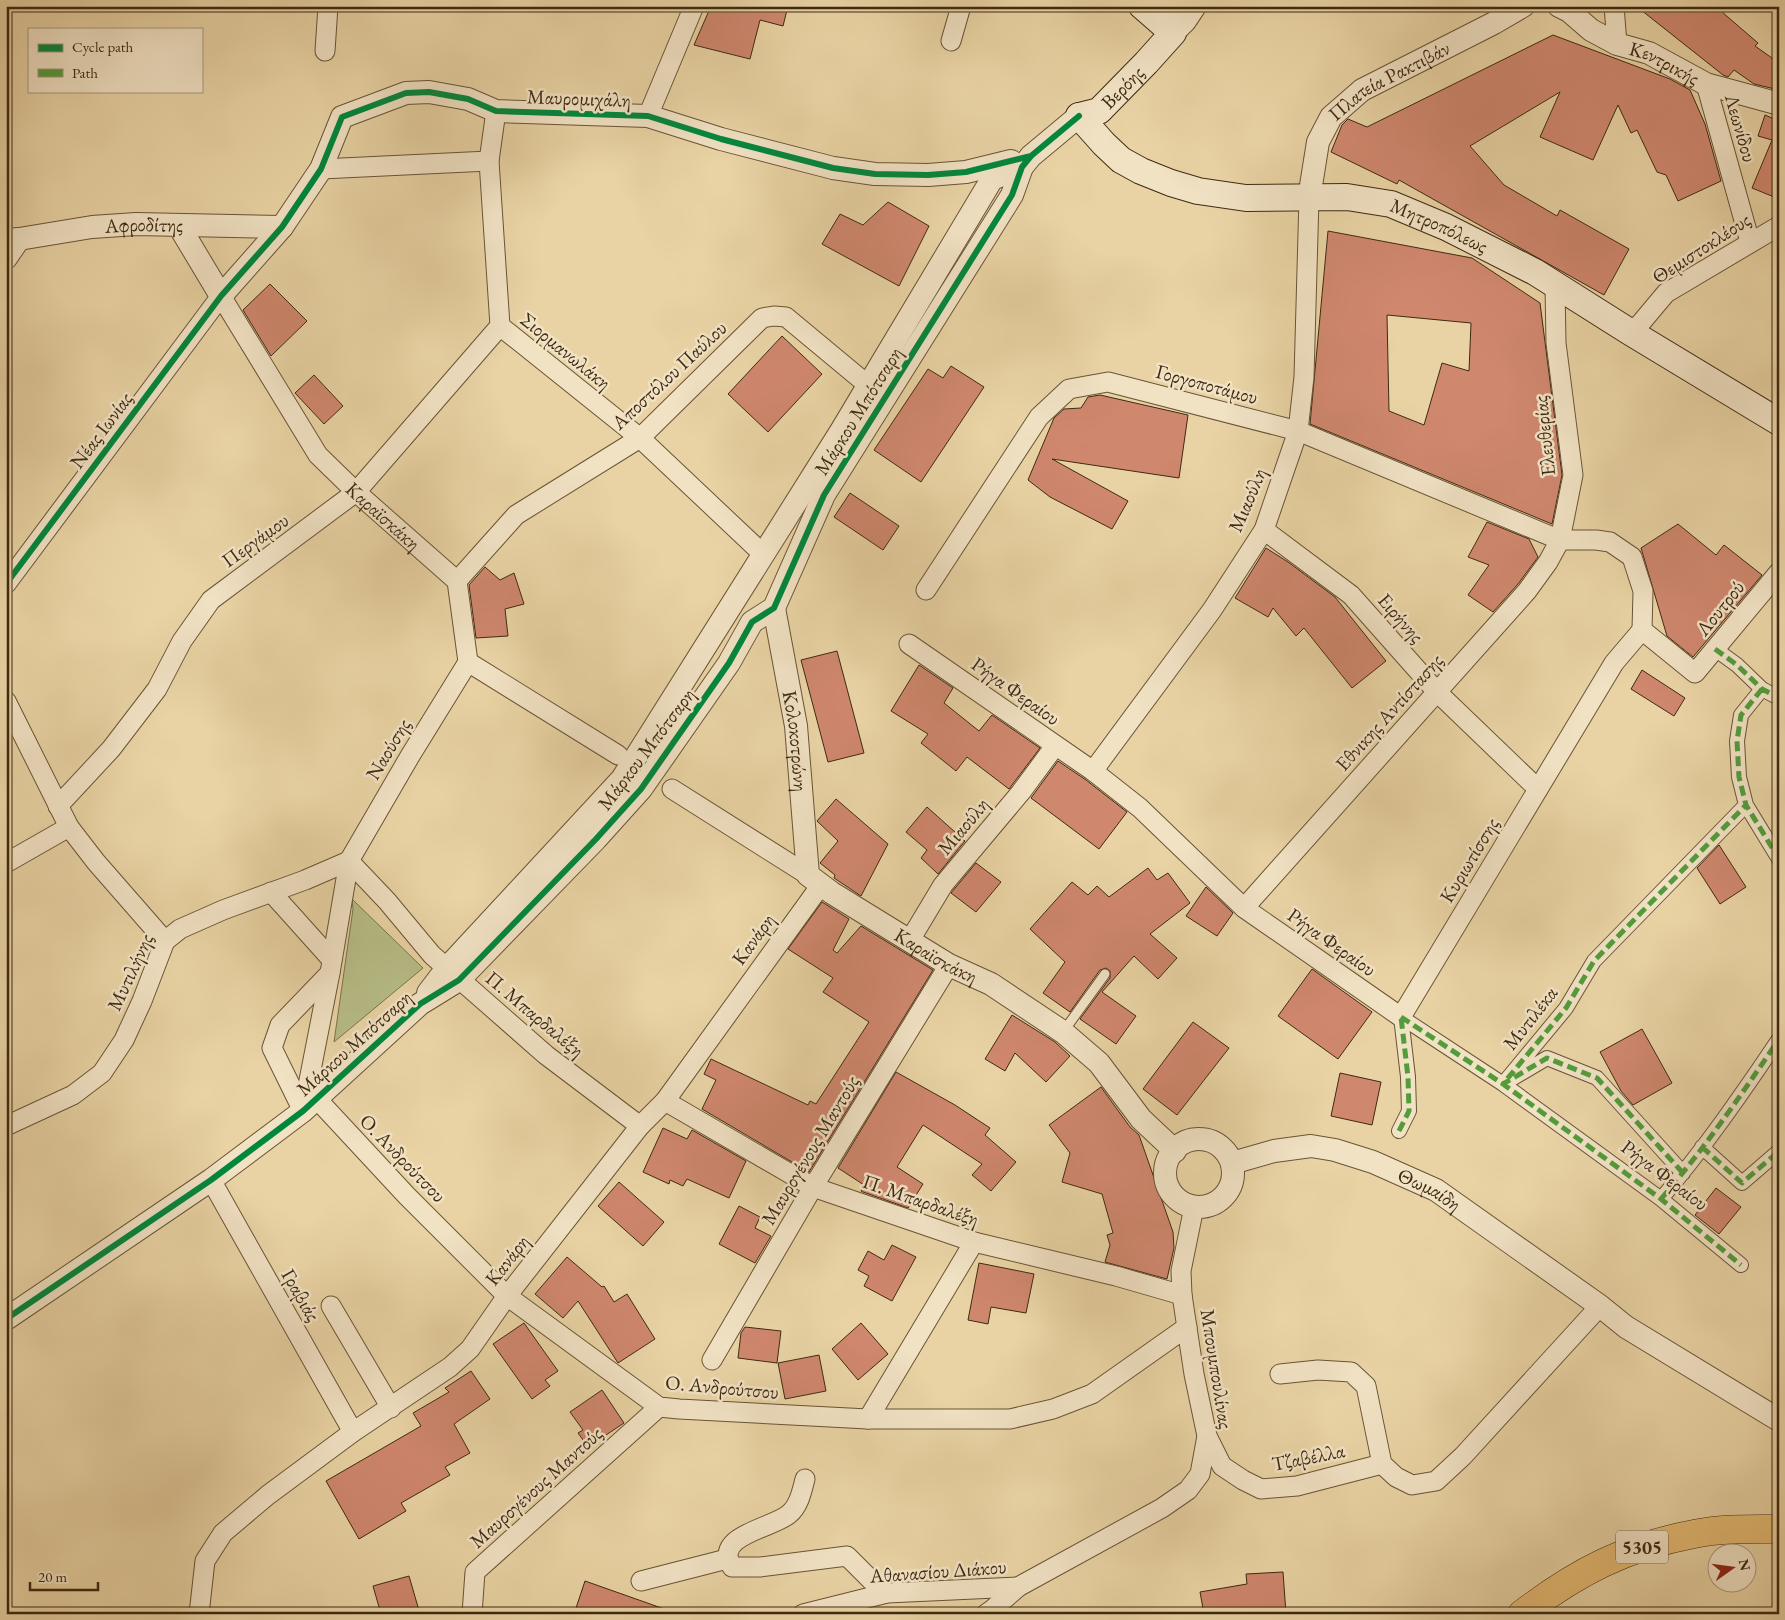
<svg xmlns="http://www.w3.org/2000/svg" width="1785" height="1620" viewBox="0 0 1785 1620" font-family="'EB Garamond',serif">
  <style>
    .green { fill: #b6bc86; stroke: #7a734c }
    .building { fill: #cf876e; stroke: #3e2a12; fill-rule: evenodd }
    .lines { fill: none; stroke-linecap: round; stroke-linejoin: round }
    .service-casing { stroke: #695436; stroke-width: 11 }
    .pedestrian-casing { stroke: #695436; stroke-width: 16 }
    .minor-casing { stroke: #695436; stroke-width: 21 }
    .tertiary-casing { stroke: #695436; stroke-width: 24 }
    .secondary-casing { stroke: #3e2a12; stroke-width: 28 }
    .primary-casing { stroke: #3e2a12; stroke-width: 29 }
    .service { stroke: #f1e2c4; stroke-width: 9 }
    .pedestrian { stroke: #f1e2c4; stroke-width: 14 }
    .minor { stroke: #f1e2c4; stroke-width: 19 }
    .tertiary { stroke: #f1e2c4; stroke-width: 22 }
    .secondary { stroke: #f1e2c4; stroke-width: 26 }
    .primary { stroke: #e4ba72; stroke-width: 28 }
    .quiet { stroke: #539c3c; stroke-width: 5; stroke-dasharray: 10 5; stroke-linecap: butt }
    .cycleway-casing { stroke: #f1e2c4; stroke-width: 9 }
    .cycleway { stroke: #00873e; stroke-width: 6 }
    .labels { text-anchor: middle; stroke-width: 5; stroke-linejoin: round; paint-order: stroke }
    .shield { fill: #f1e2c4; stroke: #746147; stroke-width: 1 }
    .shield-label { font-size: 19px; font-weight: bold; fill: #3e2a12 }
    .street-label { font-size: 20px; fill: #3e2a12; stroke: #f1e2c4 }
  </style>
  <rect width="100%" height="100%" fill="#e9d3a4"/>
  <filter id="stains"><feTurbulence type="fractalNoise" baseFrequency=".004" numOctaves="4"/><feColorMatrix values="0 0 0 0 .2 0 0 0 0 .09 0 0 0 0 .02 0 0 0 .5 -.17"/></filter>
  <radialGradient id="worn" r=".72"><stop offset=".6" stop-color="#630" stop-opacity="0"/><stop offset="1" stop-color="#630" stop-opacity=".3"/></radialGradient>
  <!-- green -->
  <path class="green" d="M352 899 423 968 334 1042 353 909Z"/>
  <!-- building -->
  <path class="building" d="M711 6H788L783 26 760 20 750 59 694 45Z
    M1636 6H1715L1758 43 1755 46 1779 63V90L1754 84 1734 70 1728 77 1723 75Z
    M1553 35 1670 79 1690 90 1705 124 1721 181 1678 201 1666 175 1657 172 1637 130 1631 133 1618 105 1593 160 1540 137 1560 92 1470 146 1504 185 1557 216 1560 210 1629 249 1604 295 1399 180 1397 184 1331 152 1342 125 1348 119 1367 127Z
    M1765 115 1779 121V199L1752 188 1772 140 1758 136Z
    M888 202 929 226 899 286 822 244 840 214 863 225Z
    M1328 231 1472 258 1540 303 1562 475 1552 524 1310 424ZM1387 315 1471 323 1469 371 1442 363 1424 425 1389 411Z
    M270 284 307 321 271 356 243 310Z
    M782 336 822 374 768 432 728 394Z
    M951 366 984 387 921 482 874 450 928 369 943 378Z
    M314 375 343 406 324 424 295 393Z
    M1100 395 1188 415 1179 478 1052 459 1128 501 1112 529 1050 497 1028 480 1054 418 1064 409 1081 408 1088 397Z
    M850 493 899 526 883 550 834 517Z
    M1487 522 1529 539 1538 557 1518 584 1493 612 1468 595 1489 565 1468 557Z
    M1678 524 1716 555 1724 545 1762 575 1693 657 1667 636 1641 548Z
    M1266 548 1288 562 1335 597 1386 661 1352 688 1304 628 1296 636 1273 608 1268 617 1235 598Z
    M485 567 500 580 514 573 524 604 505 609 508 636 476 638 469 585Z
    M837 651 864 753 828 762 801 660Z
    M919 665 953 688 944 703 979 731 992 715 1040 748 1009 789 967 757 956 771 921 743 928 734 891 711Z
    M1642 670 1685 698 1674 716 1631 689Z
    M1058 761 1086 780 1127 812 1099 849 1031 798Z
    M836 799 888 844 861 896 834 878 835 875 820 863 838 841 817 821Z
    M927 807 965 841 938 874 921 858 927 850 906 832Z
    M1719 845 1746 887 1720 904 1697 868Z
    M976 863 1001 882 976 912 951 893Z
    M1148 868 1157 880 1168 873 1190 903 1150 934 1177 958 1158 979 1134 956 1102 992 1136 1016 1116 1044 1080 1019 1110 978V971L1106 968 1100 970 1070 1012 1043 993 1065 962 1030 929 1072 882 1088 895 1097 886 1109 897Z
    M1206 887 1233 913 1217 936 1186 916Z
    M822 902 849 919 833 950 837 953 861 926 933 970 809 1172 702 1109 716 1080 704 1074 711 1059 808 1105 810 1101 816 1104 869 1022 823 992 833 978 788 949Z
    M1312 969 1372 1012 1338 1059 1278 1016Z
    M1012 1015 1055 1042 1070 1056 1046 1082 1015 1053 1005 1071 985 1059Z
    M1193 1022 1229 1048 1177 1115 1143 1089Z
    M1642 1029 1672 1083 1633 1105 1621 1091 1600 1052Z
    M896 1072 955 1105 990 1128 985 1135 1016 1162 991 1191 972 1175 982 1164 923 1125 897 1167 923 1184 908 1208 863 1192 861 1191 864 1185 838 1168Z
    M1340 1073 1381 1082 1372 1125 1331 1116Z
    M1101 1087 1130 1127 1139 1135 1173 1232 1174 1248 1167 1279 1105 1262 1110 1245 1107 1235 1113 1233 1102 1194 1062 1182 1070 1153 1049 1125Z
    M663 1128 687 1139 692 1130 746 1161 729 1198 687 1179 683 1186 670 1180 669 1184 643 1172Z
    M619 1182 664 1222 643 1246 598 1206Z
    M1716 1188 1741 1207 1719 1234 1695 1215Z
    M739 1206 760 1217 755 1228 771 1236 755 1263 719 1244Z
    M892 1245 916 1257 892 1301 864 1286 869 1276 858 1270 868 1251 884 1260Z
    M567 1257 602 1287 604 1286 614 1302 627 1294 655 1339 618 1363 578 1301 563 1318 535 1294Z
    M979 1263 1034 1274 1026 1313 991 1307 988 1324 968 1320Z
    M524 1323 558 1371 545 1380 550 1386 532 1399 493 1344Z
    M861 1323 888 1354 858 1380 832 1349Z
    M745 1327 781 1331 777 1363 738 1358 741 1333Z
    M819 1355 826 1391 785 1399 778 1363Z
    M471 1371 490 1399 454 1424 470 1453 445 1467 450 1475 401 1503 406 1511 359 1539 326 1481 421 1426 413 1413 449 1392 445 1388Z
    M602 1390 624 1423 588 1447 578 1433 583 1430 570 1412Z
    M1283 1572 1286 1614H1204L1200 1592 1247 1584 1246 1574Z
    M409 1576 420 1614H381L373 1586Z
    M585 1581 670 1611 669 1614H574Z"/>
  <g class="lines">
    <defs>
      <path id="service" d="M1063 1032 1105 974"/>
      <path id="pedestrian" d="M1715 649 1737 665 1762 689 1779 698
        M1762 689 1741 715 1737 741 1739 777 1746 805 1779 859
        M1401 1017 1503 1084 1661 1199 1741 1265
        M1399 1131 1409 1111 1408 1077 1401 1017
        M1702 1147 1742 1183 1779 1151
        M1683 1173 1597 1078 1547 1058 1503 1084 1566 1008 1594 961 1746 805
        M1661 1199C1704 1149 1742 1094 1779 1039"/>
      <g id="minor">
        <path d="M1614 6 1617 44"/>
        <path d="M951 41 961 6"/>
        <path d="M325 51 328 6"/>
        <path d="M1706 84 1750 242"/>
        <path d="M496 111 489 161 500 326 640 438 764 555"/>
        <path d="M648 116 694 6"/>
        <path d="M321 169 489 161"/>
        <path d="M1555 286 1556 343 1573 475 1560 540H1596L1610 542 1632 557 1643 591 1642 630 1695 673 1779 572"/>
        <path d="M1630 332 1640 324 1666 293 1779 226"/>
        <path d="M1264 530 1351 595 1437 692 1538 789"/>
        <path d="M457 581 516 515 640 438 762 318 774 316 786 317 869 386"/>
        <path id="s1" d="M6 584 221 296 318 455 356 492 457 581 468 662"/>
        <path d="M926 590 1039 417 1069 389 1108 382 1298 431 1560 540 1548 562 1527 591 1244 908"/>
        <path d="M909 644 1093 771 1140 808 1244 908 1401 1017 1614 663 1642 630"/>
        <path d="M468 662 618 755"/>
        <path d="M6 701 69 827 96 862 165 941"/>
        <path d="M1093 771 1212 610 1264 530 1298 431 1304 377 1309 198"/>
        <path d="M672 789 808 875"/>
        <path d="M58 806 111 749 157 689 182 641 211 600 356 492 500 326"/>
        <path d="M349 861 387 901 432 955 546 1055 640 1126"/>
        <path d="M6 863 69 827"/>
        <path d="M271 892 332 960"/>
        <path d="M910 940 943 885 1021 792 1055 746"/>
        <path d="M316 1098 407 1196 507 1296 659 1407 679 1409 868 1419H1010L1053 1409 1092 1394 1187 1327"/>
        <path d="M665 1101 813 1187 974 1242 1116 1276 1182 1295"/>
        <path d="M303 1111 330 973 349 861 410 756 468 662"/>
        <path d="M303 1111 272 1048 280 1025 330 973"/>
        <path d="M6 1126 73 1095 102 1073 124 1040 142 1001 165 941 180 929 223 910 305 880 349 861"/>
        <path d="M211 1180 353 1432"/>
        <path d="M331 1306 391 1408"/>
        <path d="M712 1360 813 1187 949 965"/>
        <path d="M1280 1374 1318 1370 1351 1372 1366 1386 1382 1464 1396 1477 1412 1485 1436 1481 1463 1456 1600 1306"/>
        <path d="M868 1419 974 1242"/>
        <path d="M1207 1436 1222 1466 1243 1480 1261 1489 1297 1486 1382 1464"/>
        <path d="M805 1479C802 1491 799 1506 789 1514 774 1528 712 1535 732 1567H760L847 1556 872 1581 887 1593"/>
        <path d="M641 1581 727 1559"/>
        <path d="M199 1614 205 1561 223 1533 268 1495 353 1432 450 1367 470 1349 507 1296 640 1126 665 1101 821 885"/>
        <path d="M472 1614 475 1572 659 1407"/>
        <path d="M803 1614 887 1593 1018 1587"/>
        <path d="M986 1614 993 1609 1018 1587 1162 1508 1188 1490 1200 1474 1207 1436 1194 1374 1182 1295 1181 1271 1194 1207"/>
      </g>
      <g id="tertiary">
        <path id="s2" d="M1559 6 1569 11 1591 30 1617 44 1649 53 1706 84 1779 104"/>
        <path d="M1159 20 1173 6"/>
        <path d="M1173 33 1185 21 1195 6"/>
        <path id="s3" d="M1309 198 1318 142 1331 117 1362 90 1494 23 1523 6"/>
        <path d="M179 226 221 296 282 227 321 169 342 117 406 93 429 92 468 99 496 111 648 116 721 139 833 168 875 174 928 175 966 172 1011 161"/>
        <path id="s4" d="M6 240 19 239 92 227 136 224 282 227"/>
        <path d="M6 258 19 239"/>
        <path id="s5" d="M774 608 796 726 808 875 832 893 949 965 991 984 1063 1032 1099 1063 1141 1119 1175 1151"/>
        <path d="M428 993 447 968 622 779 841 431 992 179 1022 167"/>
        <circle cx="1199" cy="1173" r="34"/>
        <path id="s6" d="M1232 1163 1274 1151 1311 1146 1335 1150 1373 1162 1436 1190 1600 1306 1626 1327 1779 1420"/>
        <path d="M6 1319 211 1180 303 1111 420 1004 459 980 596 839 641 789 729 663 752 622 774 608 824 495 1012 195 1022 167 1031 156 1079 116"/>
      </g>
      <g id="secondary">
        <path id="s7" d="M1079 116 1104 144 1121 160 1141 171 1171 183 1198 191 1246 198 1347 197 1391 204 1446 227 1535 272 1630 332 1779 422"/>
        <path id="s8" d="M1079 116 1099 111 1146 63 1173 33 1142 6"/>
      </g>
      <path id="primary" d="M1522 1614C1577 1572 1625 1547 1694 1534 1721 1528 1751 1529 1779 1529"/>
    </defs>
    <!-- service casing -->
    <use href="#service" class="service-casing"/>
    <!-- pedestrian casing -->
    <use href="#pedestrian" class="pedestrian-casing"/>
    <!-- minor casing -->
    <use href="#minor" class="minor-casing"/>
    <!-- tertiary casing -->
    <use href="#tertiary" class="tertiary-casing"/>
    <!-- secondary casing -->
    <use href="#secondary" class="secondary-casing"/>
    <!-- primary casing -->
    <use href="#primary" class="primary-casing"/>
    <!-- service -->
    <use href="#service" class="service"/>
    <!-- pedestrian -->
    <use href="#pedestrian" class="pedestrian"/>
    <!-- minor -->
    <use href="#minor" class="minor"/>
    <!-- tertiary -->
    <use href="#tertiary" class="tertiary"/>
    <!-- secondary -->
    <use href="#secondary" class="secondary"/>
    <!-- primary -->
    <use href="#primary" class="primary"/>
    <!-- quiet -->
    <path class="quiet" d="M1775 420 1779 413
      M1715 649 1737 665 1762 689 1779 698
      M1762 689 1741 715 1737 741 1739 777 1746 805 1779 859
      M1401 1017 1503 1084 1661 1199 1741 1265
      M1399 1131 1409 1111 1408 1077 1401 1017
      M1702 1147 1742 1183 1779 1151
      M1683 1173 1597 1078 1547 1058 1503 1084 1566 1008 1594 961 1746 805
      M1661 1199C1704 1149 1742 1094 1779 1039"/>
    <defs>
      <path id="cycleway" d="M6 584 221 296 282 227 321 169 342 117 406 93 429 92 468 99 496 111 648 116 721 139 833 168 875 174 928 175 966 172 1031 156
        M6 1319 211 1180 303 1111 420 1004 459 980 596 839 641 789 729 663 752 622 774 608 824 495 1012 195 1022 167 1031 156 1079 116"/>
    </defs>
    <!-- cycleway casing -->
    <use href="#cycleway" class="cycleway-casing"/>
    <!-- cycleway -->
    <use href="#cycleway" class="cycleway"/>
  </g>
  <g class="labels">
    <!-- shield labels -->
    <rect class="shield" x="1616" y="1530.5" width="52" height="33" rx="4"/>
    <g class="shield-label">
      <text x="1642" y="1554">5305</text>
    </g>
    <!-- street labels -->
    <g class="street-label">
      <text dy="7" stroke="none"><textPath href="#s2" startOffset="121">Κεντρικής</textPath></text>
      <text dy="7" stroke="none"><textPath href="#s3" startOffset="154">Πλατεία Ρακτιβάν</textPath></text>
      <text dy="7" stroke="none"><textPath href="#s8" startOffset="54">Βερόης</textPath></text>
      <text transform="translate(579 98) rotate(2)" y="7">Μαυρομιχάλη</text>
      <text transform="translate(1741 128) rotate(74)" y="7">Λεωνίδου</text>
      <text dy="7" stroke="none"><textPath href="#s4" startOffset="139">Αφροδίτης</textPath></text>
      <text dy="7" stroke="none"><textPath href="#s7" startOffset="391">Μητροπόλεως</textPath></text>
      <text transform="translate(1701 248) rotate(-33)" y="7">Θεμιστοκλέους</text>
      <text transform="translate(566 351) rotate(39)" y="7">Σιορμανωλάκη</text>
      <text transform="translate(669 375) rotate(-43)" y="7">Αποστόλου Παύλου</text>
      <text transform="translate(1207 384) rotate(15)" y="7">Γοργοποτάμου</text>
      <text transform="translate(858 411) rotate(-58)" y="7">Μάρκου Μπότσαρη</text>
      <text transform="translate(101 430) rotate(-53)" y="7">Νέας Ιωνίας</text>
      <text transform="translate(1544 436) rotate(-96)" y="7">Ελευθερίας</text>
      <text transform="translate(1247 500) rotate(-67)" y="7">Μιαούλη</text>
      <text dy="7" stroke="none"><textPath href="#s1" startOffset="635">Καραϊσκάκη</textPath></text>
      <text transform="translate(255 540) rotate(-36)" y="7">Περγάμου</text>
      <text transform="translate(1720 608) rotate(-51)" y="7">Λουτρού</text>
      <text transform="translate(1401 618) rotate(49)" y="7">Ειρήνης</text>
      <text transform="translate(1016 691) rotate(35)" y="7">Ρήγα Φεραίου</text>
      <text transform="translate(1389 712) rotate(-48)" y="7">Εθνικης Αντίστασης</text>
      <text dy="7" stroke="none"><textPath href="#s5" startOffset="135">Κολοκοτρώνη</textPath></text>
      <text transform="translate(388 749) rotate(-59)" y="7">Ναούσης</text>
      <text transform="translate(646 749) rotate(-53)" y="7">Μάρκου Μπότσαρη</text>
      <text transform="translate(963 826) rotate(-50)" y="7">Μιαούλη</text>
      <text transform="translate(1469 860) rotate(-59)" y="7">Κυριωτίσσης</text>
      <text transform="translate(753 939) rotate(-54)" y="7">Κανάρη</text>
      <text transform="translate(1332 942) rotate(35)" y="7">Ρήγα Φεραίου</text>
      <text dy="7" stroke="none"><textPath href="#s5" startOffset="421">Καραϊσκάκη</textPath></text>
      <text transform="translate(130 972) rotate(-65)" y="7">Mυτιλήνης</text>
      <text transform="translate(535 1014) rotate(40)" y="7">Π. Μπαρδαλέξη</text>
      <text transform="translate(1530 1018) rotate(-52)" y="7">Μυτιλέκα</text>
      <text transform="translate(354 1043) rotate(-42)" y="7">Μάρκου Μπότσαρη</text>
      <text transform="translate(810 1150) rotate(-59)" y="7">Μαυρογένους Μαντούς</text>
      <text transform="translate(403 1158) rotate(46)" y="7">Ο. Ανδρούτσου</text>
      <text transform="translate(1665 1175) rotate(37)" y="7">Ρήγα Φεραίου</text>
      <text dy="7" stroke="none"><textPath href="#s6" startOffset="208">Θωμαίδη</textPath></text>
      <text transform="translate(921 1200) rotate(19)" y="7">Π. Μπαρδαλέξη</text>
      <text transform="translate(507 1260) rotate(-52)" y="7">Κανάρη</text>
      <text transform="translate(301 1295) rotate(60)" y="7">Γραβιάς</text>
      <text transform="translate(1217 1369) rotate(81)" y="7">Μπουμπουλίνας</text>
      <text transform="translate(722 1387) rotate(5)" y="7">Ο. Ανδρούτσου</text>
      <text transform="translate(1308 1457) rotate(-11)" y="7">Τζαβέλλα</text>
      <text transform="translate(536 1487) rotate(-42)" y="7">Μαυρογένους Μαντούς</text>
      <text transform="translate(938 1571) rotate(-4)" y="7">Αθανασίου Διάκου</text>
    </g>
  </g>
  <!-- margin -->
  <rect width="1785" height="1620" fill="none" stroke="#e9d3a4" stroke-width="25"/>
  <rect x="8" y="8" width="1770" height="1605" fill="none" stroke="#3e2a12" stroke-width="2.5"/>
  <rect x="12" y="12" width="1760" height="1595" fill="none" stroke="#3e2a12"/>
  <!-- legend -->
  <rect x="28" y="28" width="175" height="65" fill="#f1e2c4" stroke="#a9987d"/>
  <rect x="38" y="44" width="25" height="8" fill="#00873e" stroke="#a9987d"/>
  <text x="72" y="52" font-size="15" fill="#3e2a12">Cycle path</text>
  <rect x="38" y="69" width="25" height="8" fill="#539c3c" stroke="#a9987d"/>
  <text x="72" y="78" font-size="15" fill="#3e2a12">Path</text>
  <!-- north arrow -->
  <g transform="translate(1732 1568) rotate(76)"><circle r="24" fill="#f1e2c4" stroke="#a9987d"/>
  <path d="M0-4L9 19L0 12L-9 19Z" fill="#8f2418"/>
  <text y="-8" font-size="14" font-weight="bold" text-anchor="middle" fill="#3e2a12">N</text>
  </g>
  <!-- scale -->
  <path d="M30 1582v8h68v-8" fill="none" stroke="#3e2a12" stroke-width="2.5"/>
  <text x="38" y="1582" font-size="15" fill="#3e2a12" stroke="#f1e2c4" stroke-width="4" paint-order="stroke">20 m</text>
  <rect width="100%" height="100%" filter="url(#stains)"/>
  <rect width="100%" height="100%" fill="url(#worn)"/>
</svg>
